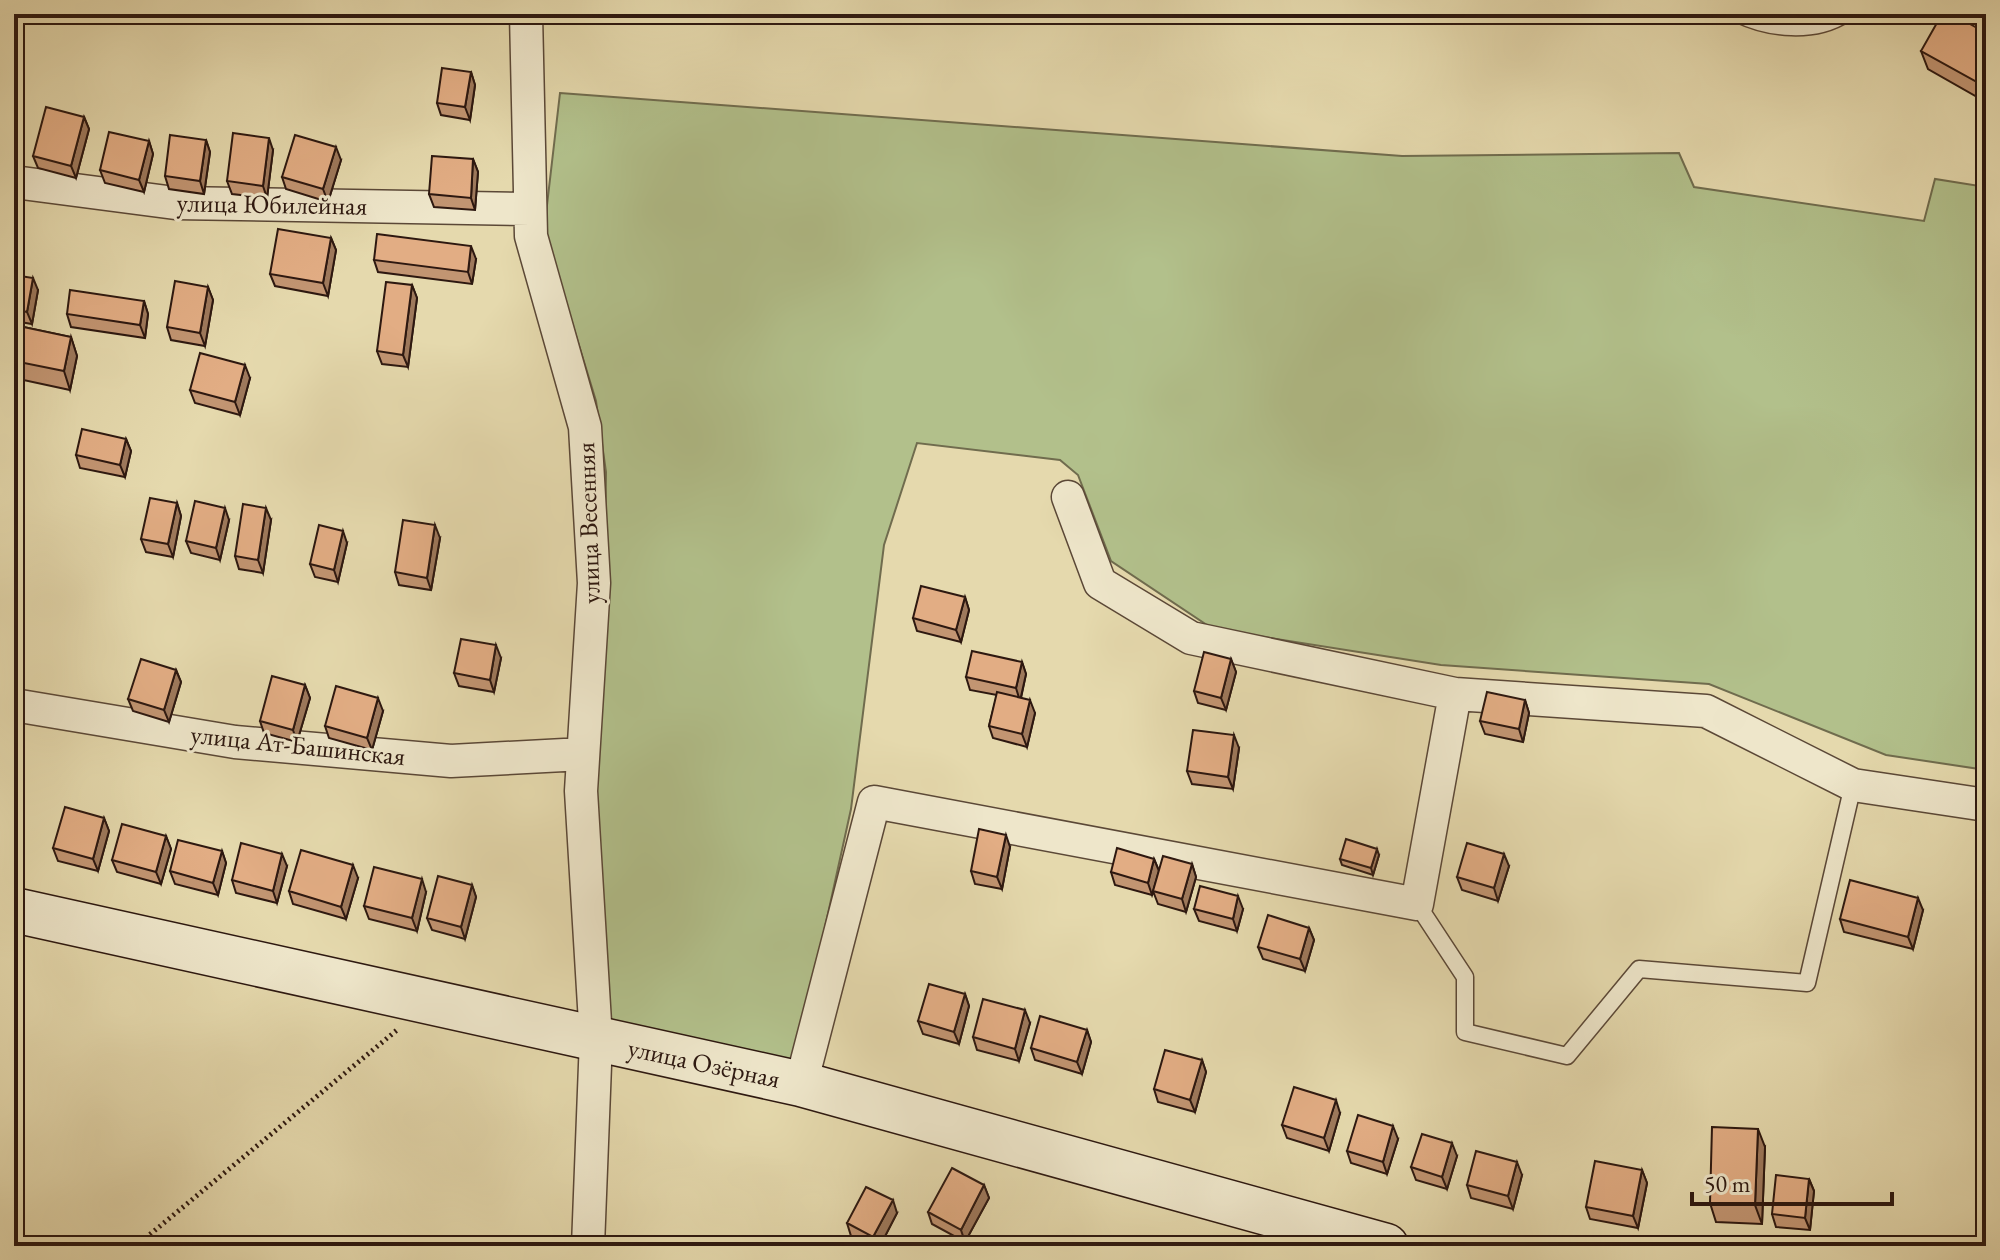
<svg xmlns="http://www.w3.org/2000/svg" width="2000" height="1260" viewBox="0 0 2000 1260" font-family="'EB Garamond',serif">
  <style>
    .green { fill: #b2c08b; stroke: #706c4e; stroke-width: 2 }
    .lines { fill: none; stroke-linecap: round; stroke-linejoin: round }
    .lane-casing { stroke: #5b4837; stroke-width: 19 }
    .street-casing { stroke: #5b4837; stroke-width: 35 }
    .secondary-casing { stroke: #2d1810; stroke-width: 47 }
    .path { stroke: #2d1810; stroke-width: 5; stroke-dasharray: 2 4; stroke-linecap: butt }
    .lane { stroke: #eee6ca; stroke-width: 16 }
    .street { stroke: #eee6ca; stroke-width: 32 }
    .secondary { stroke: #eee6ca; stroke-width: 44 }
    .wall { fill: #c29572; stroke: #2d1810; stroke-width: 2 }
    .shaded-wall { fill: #9e795c; stroke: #2d1810; stroke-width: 2 }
    .building { fill: #e2ad84; stroke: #2d1810; stroke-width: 2 }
    .labels { text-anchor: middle; stroke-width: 6; stroke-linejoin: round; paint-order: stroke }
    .street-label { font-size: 26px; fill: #2d1810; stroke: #eee6ca }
  </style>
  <rect width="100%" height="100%" fill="#e5d9ad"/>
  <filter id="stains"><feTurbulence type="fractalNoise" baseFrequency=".0025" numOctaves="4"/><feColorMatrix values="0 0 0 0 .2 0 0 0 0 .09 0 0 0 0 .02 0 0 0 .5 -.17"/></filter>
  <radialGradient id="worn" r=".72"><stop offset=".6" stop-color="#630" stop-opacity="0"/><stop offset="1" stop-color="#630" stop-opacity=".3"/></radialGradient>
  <!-- green -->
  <path class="green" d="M560 93 1402 156 1679 153 1694 187 1924 221 1935 179 1986 187V770L1886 755 1709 684 1441 665 1213 629 1111 561 1078 475 1060 460 917 443 884 545 851 809 794 1068 611 1029 596 796 604 648 606 472 596 401 544 231Z"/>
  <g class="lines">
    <defs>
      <path id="lane" d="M1738 14C1769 29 1814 34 1845 14
        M1417 904 1465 977V1032L1567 1056 1639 969 1807 983 1853 785"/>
      <path id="street" d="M526 14 531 236 585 427 594 583 581 791 596 1039 588 1246
        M14 182 175 203 530 209
        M1068 497 1100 583 1191 638 1455 694 1706 711 1853 785 1986 805
        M14 705 235 742 451 761 583 754
        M801 1084 874 802 1417 904 1455 694"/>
      <path id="secondary" d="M14 910 801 1084 1386 1246"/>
    </defs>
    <!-- lane casing -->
    <use href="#lane" class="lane-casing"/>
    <!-- street casing -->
    <use href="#street" class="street-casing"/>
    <!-- secondary casing -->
    <use href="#secondary" class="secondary-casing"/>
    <!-- path -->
    <path class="path" d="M136 1246 397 1030"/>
    <!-- lane -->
    <use href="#lane" class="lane"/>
    <!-- street -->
    <use href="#street" class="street"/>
    <!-- secondary -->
    <use href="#secondary" class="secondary"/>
  </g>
  <!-- wall -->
  <path class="wall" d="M1986 33V102L1928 69 1921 51Z
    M471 72 475 85 470 120 441 115 437 103Z
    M84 117 89 129 76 178 38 168 33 156Z
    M206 140 210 152 204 194 169 189 165 176Z
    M149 141 153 154 144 192 105 183 100 170Z
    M273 150 267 198 232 194 227 181Z
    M473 159 478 172 475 210 434 207 429 194Z
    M341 160 328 202 286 189 282 177Z
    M331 238 336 250 328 296 275 286 270 274Z
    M476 259 472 284 378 272 374 260Z
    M14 275 38 290 32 324 14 321Z
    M412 285 417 298 408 367 382 364 377 351Z
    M208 287 213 300 205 346 171 340 167 327Z
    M144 301 148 314 145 338 71 327 67 314Z
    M14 325 71 337 77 356 70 390 14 378Z
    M250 378 240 415 195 403 190 390Z
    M126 439 131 451 125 477 80 468 76 455Z
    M177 503 181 516 173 557 146 552 141 539Z
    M229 520 220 560 191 553 186 541Z
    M271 520 263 573 239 569 235 556Z
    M440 538 431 590 399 585 395 572Z
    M347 543 338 582 315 577 310 564Z
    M965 597 969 610 961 642 917 631 913 618Z
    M501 658 494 692 459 686 454 673Z
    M1231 659 1236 672 1226 710 1198 703 1194 691Z
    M1022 662 1026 674 1021 698 1035 713 1027 747 993 738 989 726 997 695 970 690 966 677Z
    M176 670 181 682 169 722 133 711 128 699Z
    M305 685 310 698 297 742 264 733 260 721Z
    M1525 700 1529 713 1523 742 1485 734 1480 721Z
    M383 711 372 750 329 738 325 726Z
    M1239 748 1233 789 1192 784 1187 771Z
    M104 818 109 831 98 871 58 861 53 848Z
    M166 836 171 849 161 884 117 872 112 860Z
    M1010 847 1002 889 975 884 971 871Z
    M222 851 226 863 218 895 175 884 170 871Z
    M1379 855 1373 875 1342 865 1340 859Z
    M1154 859 1159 871 1192 864 1196 877 1186 912 1158 904 1153 891 1152 895 1115 885 1111 872Z
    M287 866 277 903 236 893 232 880Z
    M1509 866 1498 901 1462 890 1457 877Z
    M358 878 346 919 293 904 289 891Z
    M472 885 476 897 465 939 432 930 427 918Z
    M426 892 417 931 369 919 364 906Z
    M1194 909H1243L1237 931 1199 921Z
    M1923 910 1913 949 1844 932 1840 919Z
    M1309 928 1314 940 1305 971 1263 959 1258 947Z
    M965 994 969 1006 959 1044 923 1034 918 1021Z
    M1030 1023 1019 1061 977 1050 973 1037Z
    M1087 1030 1091 1042 1082 1074 1035 1060 1031 1048Z
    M1202 1060 1206 1072 1195 1112 1158 1102 1154 1089Z
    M1340 1113 1329 1151 1287 1138 1282 1125Z
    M1398 1139 1387 1174 1351 1163 1347 1151Z
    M1765 1147 1762 1224 1716 1222 1710 1203Z
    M1457 1156 1447 1189 1416 1180 1411 1167Z
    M1642 1170 1647 1183 1638 1228 1590 1219 1586 1207Z
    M1522 1175 1513 1209 1471 1198 1467 1185Z
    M1809 1179 1814 1191 1810 1230 1776 1227 1772 1214Z
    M984 1185 989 1198 965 1242 932 1224 928 1212Z
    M897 1213 880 1246H871L851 1236 847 1223Z"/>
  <!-- shaded-wall -->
  <path class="shaded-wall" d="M471 72 475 85 470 120 465 107Z
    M84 117 89 129 76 178 71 166Z
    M269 138 273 150 267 198 263 186Z
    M206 140 210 152 204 194 200 181Z
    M149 141 153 154 144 192 139 180Z
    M336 147 341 160 328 202 323 189Z
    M473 159 478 172 475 210 471 198Z
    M331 238 336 250 328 296 323 283Z
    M471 246 476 259 472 284 468 272Z
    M33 278 38 290 32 324 27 312Z
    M412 285 417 298 408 367 403 355Z
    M208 287 213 300 205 346 200 333Z
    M144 301 148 314 145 338 140 325Z
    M71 337 77 356 70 390 64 371Z
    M245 365 250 378 240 415 235 402Z
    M126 439 131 451 125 477 120 465Z
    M177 503 181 516 173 557 168 544Z
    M225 508 229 520 220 560 216 548Z
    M266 508 271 520 263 573 258 560Z
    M435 525 440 538 431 590 427 578Z
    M343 531 347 543 338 582 334 570Z
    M965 597 969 610 961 642 956 630Z
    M496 645 501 658 494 692 490 680Z
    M1231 659 1236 672 1226 710 1221 698Z
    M1022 662 1026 674 1020 701 1016 688Z
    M176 670 181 682 169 722 164 710Z
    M305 685 310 698 297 742 293 730Z
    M378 698 383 711 372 750 367 738Z
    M1030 700 1035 713 1027 747 1022 734Z
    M1525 700 1529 713 1523 742 1519 729Z
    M1234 735 1239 748 1233 789 1228 777Z
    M104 818 109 831 98 871 93 859Z
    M1006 835 1010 847 1002 889 997 877Z
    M166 836 171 849 161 884 156 872Z
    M1377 849 1379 855 1373 875 1371 868Z
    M222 851 226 863 218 895 213 883Z
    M282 854 287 866 277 903 273 891Z
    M1504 854 1509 866 1498 901 1494 888Z
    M1154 859 1159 871 1152 895 1148 883Z
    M1192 864 1196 877 1186 912 1182 899Z
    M353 865 358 878 346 919 341 907Z
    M422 879 426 892 417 931 412 918Z
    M472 885 476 897 465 939 461 927Z
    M1238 896 1243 909 1237 931 1233 919Z
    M1918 898 1923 910 1913 949 1908 937Z
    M1309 928 1314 940 1305 971 1300 959Z
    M965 994 969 1006 959 1044 954 1032Z
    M1025 1010 1030 1023 1019 1061 1015 1049Z
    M1087 1030 1091 1042 1082 1074 1077 1062Z
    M1202 1060 1206 1072 1195 1112 1190 1100Z
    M1336 1100 1340 1113 1329 1151 1324 1138Z
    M1393 1126 1398 1139 1387 1174 1383 1162Z
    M1758 1129 1765 1147 1762 1224 1755 1205Z
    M1452 1143 1457 1156 1447 1189 1442 1177Z
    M1517 1162 1522 1175 1513 1209 1508 1196Z
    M1642 1170 1647 1183 1638 1228 1633 1216Z
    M1809 1179 1814 1191 1810 1230 1805 1218Z
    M984 1185 989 1198 965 1242 961 1230Z
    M893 1200 897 1213 880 1246H876L873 1237Z"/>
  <!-- building -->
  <path class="building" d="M1942 14H1952L1986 33V87L1921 51Z
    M442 68 471 72 465 107 437 103Z
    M46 107 84 117 71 166 33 156Z
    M109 132 149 141 139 180 100 170Z
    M233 133 269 138 263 186 227 181Z
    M170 135 206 140 200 181 165 176Z
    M295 135 336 147 323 189 282 177Z
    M432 156 473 159 471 198 429 194Z
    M278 229 331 238 323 283 270 274Z
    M377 234 471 246 468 272 374 260Z
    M14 275 33 278 27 312 14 309Z
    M175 281 208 287 200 333 167 327Z
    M386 282 412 285 403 355 377 351Z
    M70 290 144 301 140 325 67 314Z
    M14 325 71 337 64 371 14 361Z
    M200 353 245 365 235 402 190 390Z
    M82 429 126 439 120 465 76 455Z
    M150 498 177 503 168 544 141 539Z
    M195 501 225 508 216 548 186 541Z
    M243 504 266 508 258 560 235 556Z
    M403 520 435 525 427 578 395 572Z
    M319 525 343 531 334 570 310 564Z
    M921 586 965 597 956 630 913 618Z
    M461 639 496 645 490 680 454 673Z
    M972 651 1022 662 1016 688 966 677Z
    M1204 652 1231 659 1221 698 1194 691Z
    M141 659 176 670 164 710 128 699Z
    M272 676 305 685 293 730 260 721Z
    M336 686 378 698 367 738 325 726Z
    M997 692 1030 700 1022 734 989 726Z
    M1487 692 1525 700 1519 729 1480 721Z
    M1193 730 1234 735 1228 777 1187 771Z
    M65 807 104 818 93 859 53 848Z
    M122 824 166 836 156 872 112 860Z
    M979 829 1006 835 997 877 971 871Z
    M1346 839 1377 849 1371 868 1340 859Z
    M178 840 222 851 213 883 170 871Z
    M241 843 282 854 273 891 232 880Z
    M1467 843 1504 854 1494 888 1457 877Z
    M1117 848 1154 859 1148 883 1111 872Z
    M301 850 353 865 341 907 289 891Z
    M1163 856 1192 864 1182 899 1153 891Z
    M374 867 422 879 412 918 364 906Z
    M438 876 472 885 461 927 427 918Z
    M1850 880 1918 898 1908 937 1840 919Z
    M1200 886 1238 896 1233 919 1194 909Z
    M1268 915 1309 928 1300 959 1258 947Z
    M929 984 965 994 954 1032 918 1021Z
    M983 999 1025 1010 1015 1049 973 1037Z
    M1040 1016 1087 1030 1077 1062 1031 1048Z
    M1165 1050 1202 1060 1190 1100 1154 1089Z
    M1294 1087 1336 1100 1324 1138 1282 1125Z
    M1358 1115 1393 1126 1383 1162 1347 1151Z
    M1712 1127 1758 1129 1755 1205 1710 1203Z
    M1422 1134 1452 1143 1442 1177 1411 1167Z
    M1476 1151 1517 1162 1508 1196 1467 1185Z
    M1595 1161 1642 1170 1633 1216 1586 1207Z
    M952 1168 984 1185 961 1230 928 1212Z
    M1776 1175 1809 1179 1805 1218 1772 1214Z
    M866 1187 893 1200 873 1237 847 1223Z"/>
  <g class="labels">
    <!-- street labels -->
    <g class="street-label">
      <text transform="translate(272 204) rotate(1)" y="9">улица Юбилейная</text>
      <text transform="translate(588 523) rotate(-92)" y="9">улица Весенняя</text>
      <text transform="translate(298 745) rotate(6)" y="9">улица Ат-Башинская</text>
      <text transform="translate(704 1063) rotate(12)" y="9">улица Озёрная</text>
    </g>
  </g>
  <!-- margin -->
  <rect width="2000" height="1260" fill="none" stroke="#e5d9ad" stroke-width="48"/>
  <rect x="16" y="16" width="1968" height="1228" fill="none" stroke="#2d1810" stroke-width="4"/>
  <rect x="24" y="24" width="1952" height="1212" fill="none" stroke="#2d1810" stroke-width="2"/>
  <!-- scale -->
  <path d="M1692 1192v12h200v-12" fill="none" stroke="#2d1810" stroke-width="4"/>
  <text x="1704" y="1192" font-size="24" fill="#2d1810" stroke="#eee6ca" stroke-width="6" paint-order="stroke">50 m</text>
  <rect width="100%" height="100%" filter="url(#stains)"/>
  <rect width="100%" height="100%" fill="url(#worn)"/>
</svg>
